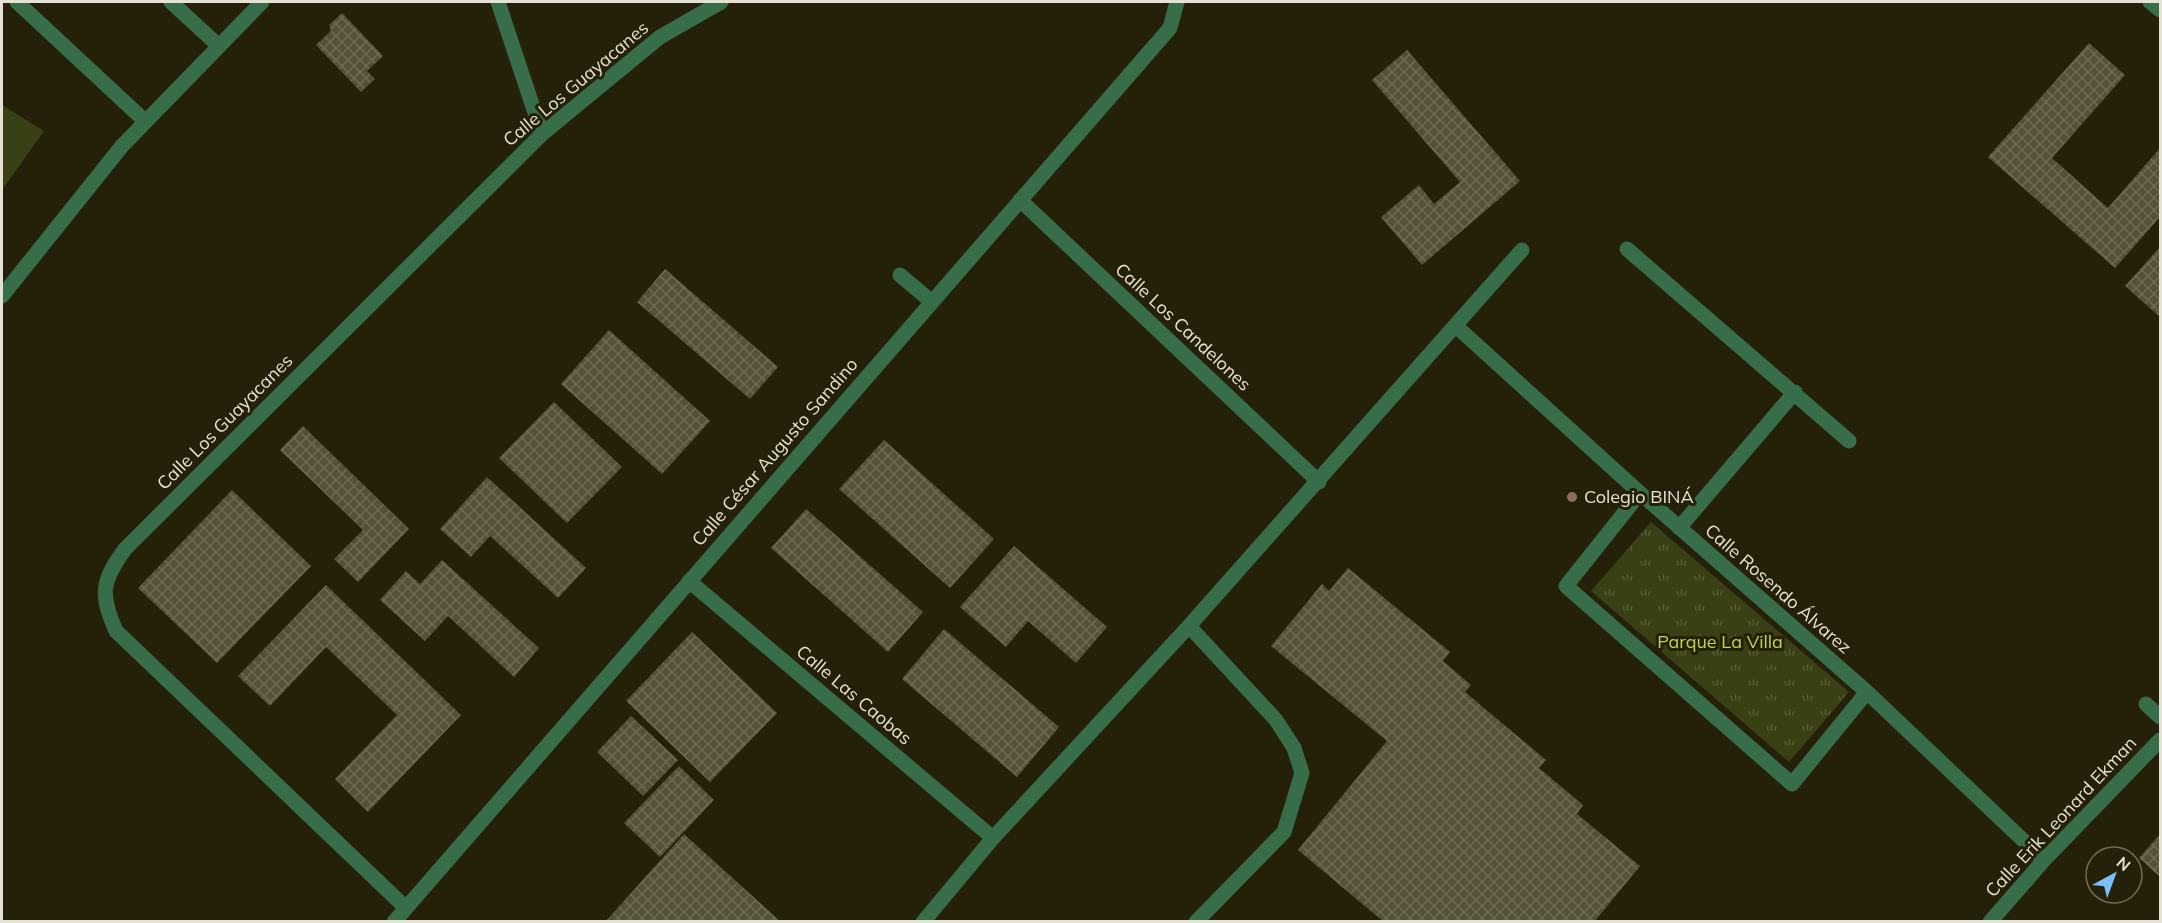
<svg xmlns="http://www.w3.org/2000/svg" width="2162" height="923" viewBox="0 0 2162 923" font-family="Mulish,sans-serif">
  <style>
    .park { fill: url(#park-tufts) }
    .pitch { fill: #394114 }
    .building { fill: url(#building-cross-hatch) }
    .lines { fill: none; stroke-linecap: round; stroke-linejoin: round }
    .minor { stroke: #376d48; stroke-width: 15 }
    .education-dot { fill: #8d6e63; stroke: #25200a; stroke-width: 2 }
    .labels { text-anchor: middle; stroke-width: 6; stroke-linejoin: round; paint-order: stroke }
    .street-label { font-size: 18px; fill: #e5e2d5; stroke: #25200a }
    .poi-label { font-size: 18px; fill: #e5e2d5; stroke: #25200a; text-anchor: start }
    .park-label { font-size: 18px; fill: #bed552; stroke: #25200a }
  </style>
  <defs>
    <pattern id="park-tufts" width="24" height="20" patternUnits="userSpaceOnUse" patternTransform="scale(1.5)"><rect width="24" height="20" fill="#394114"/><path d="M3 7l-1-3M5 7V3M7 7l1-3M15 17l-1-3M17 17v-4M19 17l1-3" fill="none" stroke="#565c35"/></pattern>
    <pattern id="building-cross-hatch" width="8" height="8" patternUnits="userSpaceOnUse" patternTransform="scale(1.5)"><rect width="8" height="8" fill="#555139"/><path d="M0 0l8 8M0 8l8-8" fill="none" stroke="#6d6a55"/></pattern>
  </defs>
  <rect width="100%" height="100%" fill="#25200a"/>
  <!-- park -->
  <path class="park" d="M1651 522 1849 692 1789 762 1591 591Z"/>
  <!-- pitch -->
  <path class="pitch" d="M2 105 44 131 2 190Z"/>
  <!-- building -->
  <path class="building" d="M342 13 383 56 367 71 375 79 361 92 316 45 331 31 329 25Z
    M2089 43 2125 75 2052 158 2108 208 2160 148V217L2115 268 1988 157Z
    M1407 50 1520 181 1422 265 1381 217 1419 185 1434 204 1460 182 1372 80Z
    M2160 247V317L2125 286Z
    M665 269 778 367 750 399 637 302Z
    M609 330 710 421 662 474 561 384Z
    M554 402 622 467 567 523 499 458Z
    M303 426 409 529 358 582 334 559 363 530 280 450Z
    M884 440 994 539 950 588 839 489Z
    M487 477 586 568 558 598 490 536 471 557 440 529Z
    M232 490 311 566 217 663 138 588Z
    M806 509 923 612 888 652 771 548Z
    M1014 546 1107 627 1076 663 1028 621 1006 647 960 607Z
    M442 560 539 648 514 677 448 616 425 641 380 600 406 571 420 584Z
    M1348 568 1450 652 1443 661 1471 685 1465 692 1546 760 1539 768 1583 805 1577 814 1640 866 1594 922H1384L1298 850 1387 741 1271 646 1322 584 1329 591Z
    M326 585 461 715 368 812 335 779 397 715 326 647 270 706 238 676Z
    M944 629 1059 727 1017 777 902 679Z
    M692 632 777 713 710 782 626 701Z
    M631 716 678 760 643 796 597 752Z
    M679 766 714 800 660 857 624 823Z
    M684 834 781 922H605Z
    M2160 834V877L2139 858Z"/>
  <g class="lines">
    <!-- minor -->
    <path class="minor" d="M17 2 145 121
      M171 2 219 46
      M498 2 542 134
      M2150 2 2160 10
      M1020 200 1319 482
      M1627 249 1849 441
      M900 275 932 302
      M2 296 122 146 262 2
      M1457 327 1640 493 1867 692 2044 860
      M1640 493 1566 586 1792 784 1867 692
      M1679 528 1795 392
      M689 581 993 838
      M1189 626 1276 720 1294 748 1302 773 1284 832 1196 922
      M2146 704 2160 717
      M406 908 116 631C100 595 101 582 125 549L542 134 660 37 721 2
      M394 922 1170 28 1177 2
      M923 922 993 838 1189 626 1522 250
      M1990 922 2044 860 2160 740"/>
  </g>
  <!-- markers -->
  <circle class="education-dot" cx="1572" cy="497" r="6"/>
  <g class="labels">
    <!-- street labels -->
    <g class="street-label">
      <text transform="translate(576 84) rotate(-40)" y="6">Calle Los Guayacanes</text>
      <text transform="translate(1183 327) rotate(43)" y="6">Calle Los Candelones</text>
      <text transform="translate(225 422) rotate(-45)" y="6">Calle Los Guayacanes</text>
      <text transform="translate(775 452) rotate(-49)" y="6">Calle César Augusto Sandino</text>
      <text transform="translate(1778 589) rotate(41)" y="6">Calle Rosendo Álvarez</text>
      <text transform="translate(854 695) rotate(40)" y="6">Calle Las Caobas</text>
      <text transform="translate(2061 817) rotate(-47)" y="6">Calle Erik Leonard Ekman</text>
    </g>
    <!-- poi labels -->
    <g class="poi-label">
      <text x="1584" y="503">Colegio BINÁ</text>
    </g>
    <!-- park labels -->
    <g class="park-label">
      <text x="1720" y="648">Parque La Villa</text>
    </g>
  </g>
  <!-- border -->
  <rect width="2162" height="923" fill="none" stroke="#e5e2d5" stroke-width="6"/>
  <!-- north arrow -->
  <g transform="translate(2114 875) rotate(41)"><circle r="28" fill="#25200a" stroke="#726e5b" stroke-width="1.5"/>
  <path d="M0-4.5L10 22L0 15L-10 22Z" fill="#7cbef9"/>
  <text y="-9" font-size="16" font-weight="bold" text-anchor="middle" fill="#e5e2d5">N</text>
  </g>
</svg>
